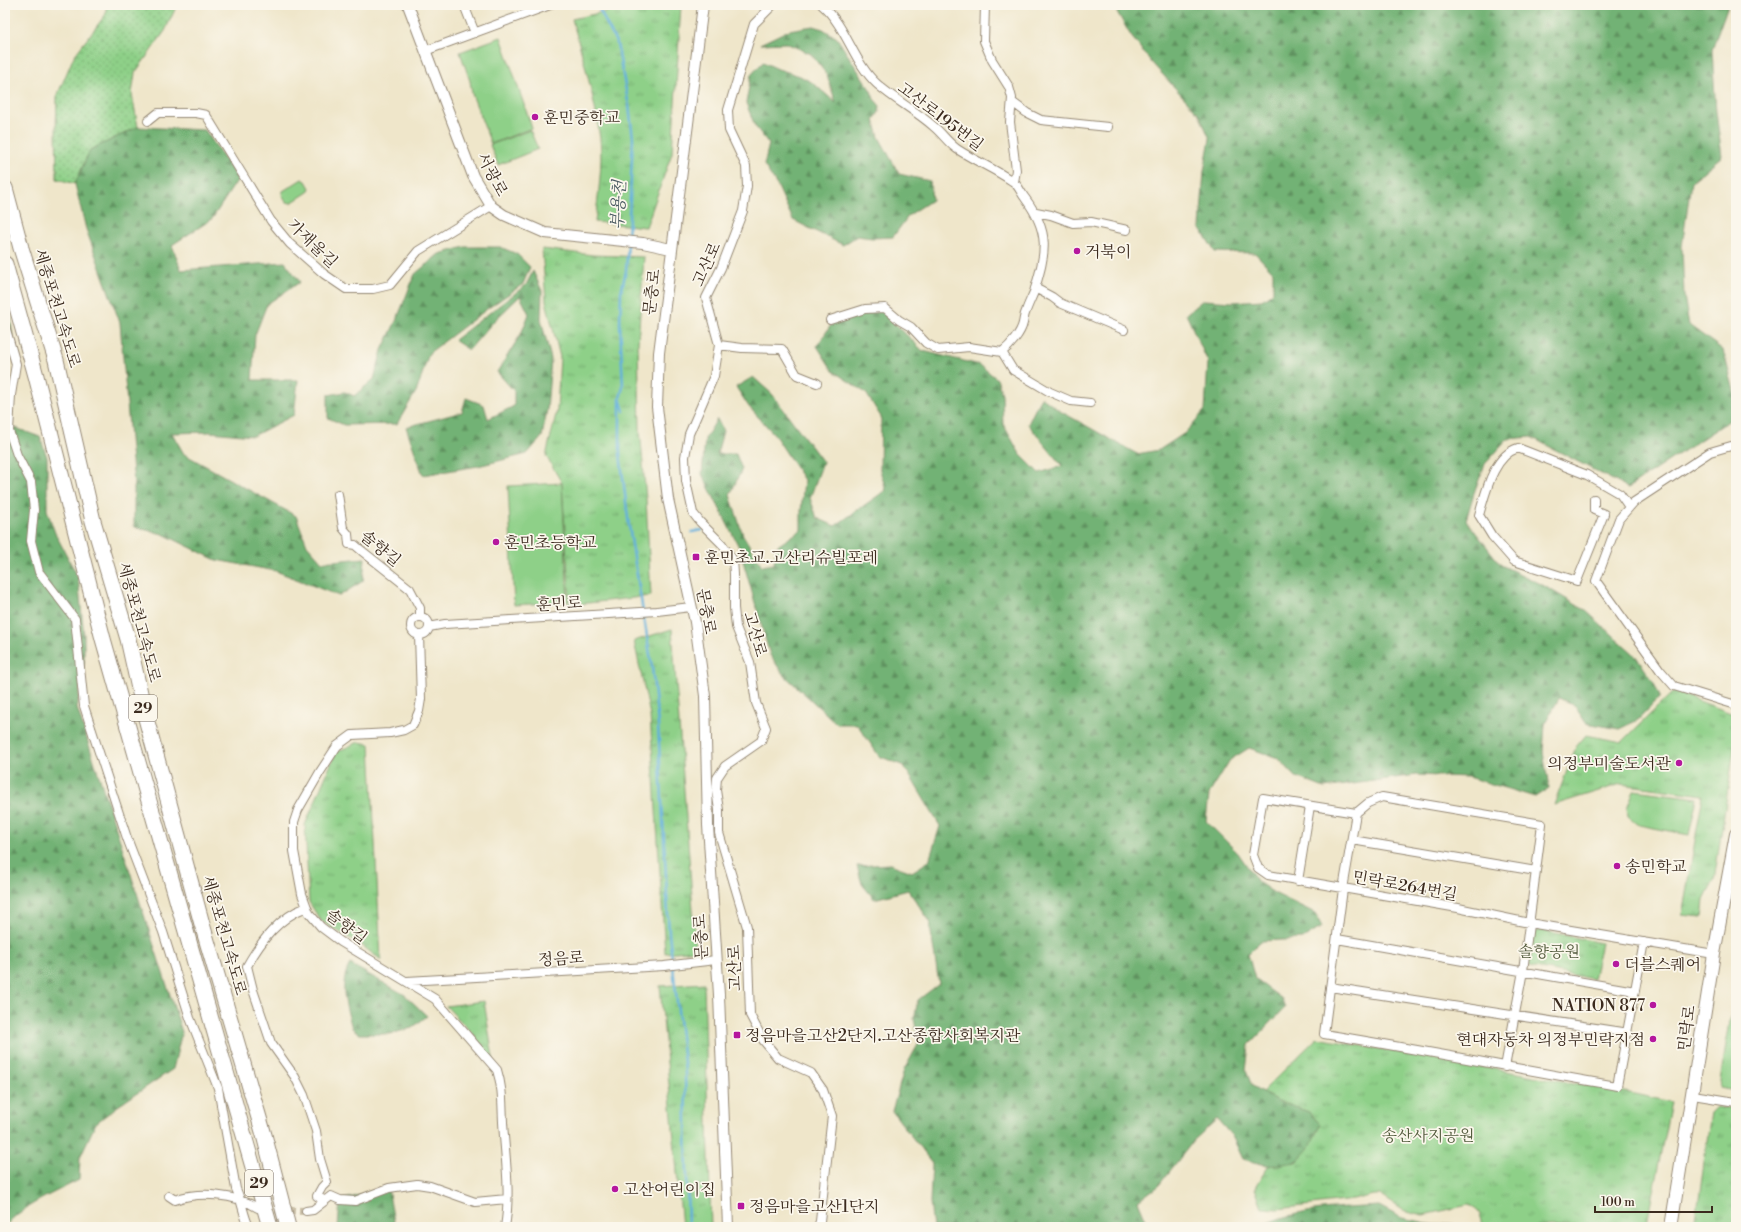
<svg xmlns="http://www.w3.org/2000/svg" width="1741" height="1232" viewBox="0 0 1741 1232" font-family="'Libre Bodoni','Noto Serif KR',serif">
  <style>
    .grass { fill: url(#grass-dots); stroke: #647d53 }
    .forest { fill: url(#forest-firs); stroke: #566e49 }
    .park { fill: url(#park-tufts); stroke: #647d53 }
    .pitch { fill: #8ed088; stroke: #647d53 }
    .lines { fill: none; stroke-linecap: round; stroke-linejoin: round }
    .stream { stroke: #62b0dc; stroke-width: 2.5 }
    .minor-tunnel { stroke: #cbc0a8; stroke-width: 8; stroke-dasharray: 8 4; stroke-linecap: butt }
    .minor-casing { stroke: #958874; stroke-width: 10 }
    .tertiary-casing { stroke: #958874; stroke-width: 12 }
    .secondary-casing { stroke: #958874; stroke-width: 14 }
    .motorway-casing { stroke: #958874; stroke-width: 17 }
    .minor { stroke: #fff; stroke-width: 8 }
    .tertiary { stroke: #fff; stroke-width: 10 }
    .secondary { stroke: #fff; stroke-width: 12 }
    .motorway { stroke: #fff; stroke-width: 15 }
    .poi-dot { fill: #b5179e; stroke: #fbf7ec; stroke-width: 1.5 }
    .labels { text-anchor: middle; stroke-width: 3.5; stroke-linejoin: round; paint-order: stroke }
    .shield { fill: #fbf7ec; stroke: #75685c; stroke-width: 1 }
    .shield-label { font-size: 15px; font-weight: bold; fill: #3b2a1e }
    .street-label { font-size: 16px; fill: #3b2a1e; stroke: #fbf7ec }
    .poi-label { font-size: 16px; fill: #3b2a1e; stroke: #fbf7ec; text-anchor: start }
    .park-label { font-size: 16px; fill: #545c3e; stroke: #fbf7ec }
    .water-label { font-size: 17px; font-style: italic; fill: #495960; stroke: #fbf7ec }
  </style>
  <defs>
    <pattern id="grass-dots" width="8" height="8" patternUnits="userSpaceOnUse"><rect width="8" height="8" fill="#8ed088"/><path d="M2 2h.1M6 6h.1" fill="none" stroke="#75a96f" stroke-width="1.8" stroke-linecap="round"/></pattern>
    <pattern id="forest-firs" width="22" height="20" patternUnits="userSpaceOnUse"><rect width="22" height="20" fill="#72b274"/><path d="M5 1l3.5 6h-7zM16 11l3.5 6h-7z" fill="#5f915f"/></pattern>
    <pattern id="park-tufts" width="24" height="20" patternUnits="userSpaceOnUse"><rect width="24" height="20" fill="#8ed088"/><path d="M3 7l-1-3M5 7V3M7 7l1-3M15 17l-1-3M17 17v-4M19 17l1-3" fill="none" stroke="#75a96f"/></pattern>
  </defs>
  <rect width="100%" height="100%" fill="#fbf7ec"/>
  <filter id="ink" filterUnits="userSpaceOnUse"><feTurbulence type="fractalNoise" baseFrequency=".025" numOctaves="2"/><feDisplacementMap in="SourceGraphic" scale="8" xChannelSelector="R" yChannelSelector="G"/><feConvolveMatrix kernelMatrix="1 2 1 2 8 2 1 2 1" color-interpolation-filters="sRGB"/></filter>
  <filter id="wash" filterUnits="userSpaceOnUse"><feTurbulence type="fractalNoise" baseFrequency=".012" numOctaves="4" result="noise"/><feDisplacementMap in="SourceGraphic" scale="16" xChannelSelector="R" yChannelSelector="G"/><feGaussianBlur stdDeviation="0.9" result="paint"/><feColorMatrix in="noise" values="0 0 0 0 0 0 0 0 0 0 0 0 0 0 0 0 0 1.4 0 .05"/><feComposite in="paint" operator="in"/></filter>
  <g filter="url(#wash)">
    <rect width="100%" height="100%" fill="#efe6ca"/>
    <!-- grass -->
    <path class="grass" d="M106 5H177L165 31 135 73 132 94 138 127 90 150 75 184 57 179 56 130 57 96 74 56 106 14Z"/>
    <!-- forest -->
    <path class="forest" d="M1113 5H1728L1712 50 1716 112 1722 156 1691 182 1682 247 1684 296 1689 325 1723 350 1735 394 1730 420 1628 488 1531 437 1508 439 1485 464 1474 493 1466 520 1501 565 1539 583 1585 610 1635 655 1653 681 1660 697 1638 720 1619 729 1586 723 1574 705 1559 698 1545 724 1543 752 1549 788 1535 797 1468 777 1416 775 1324 788 1296 777 1278 758 1249 748 1230 760 1209 794 1206 821 1238 853 1258 882 1274 893 1315 913 1322 927 1303 939 1261 941 1248 954 1255 979 1282 999 1285 1008 1249 1045 1246 1071 1252 1086 1276 1100 1309 1112 1320 1124C1316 1132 1314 1143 1309 1150 1291 1173 1267 1166 1243 1159L1232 1136 1217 1119 1194 1140 1159 1185 1138 1201 1149 1227H933L930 1202 932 1163 892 1111 904 1070 919 1043 914 1019 918 1000 939 984 929 920 908 890 874 899 862 884 857 866 890 864 912 872 929 861 940 826 904 766 879 756 857 724H837L783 674 770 655 739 547 702 474 705 439 717 419 723 431 717 454H736L742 469 730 495 743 535 762 566 774 564 776 547 801 530V511L804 480 774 434 749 407 736 387 753 377 772 394 823 462 810 498 817 518 835 526 886 490 880 470 881 417 866 393 833 371 817 346 833 322 879 308 923 351 980 365 997 379 1002 394 1003 424 1020 454 1039 473 1062 466 1028 424 1041 397 1060 411 1137 454 1159 450 1185 433 1205 410 1208 362 1186 314 1203 300 1232 302 1262 300 1273 292V272L1255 253 1215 252 1200 228 1204 171 1210 139 1199 114 1152 63 1131 36Z
      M813 26 823 29 837 38 871 91 874 99 880 106 879 112 874 120 879 137 899 174 930 181 932 200 909 215 893 237 872 238 857 236 843 245 793 220 778 187 764 165 769 144 755 126 746 103 751 75 763 62 778 69 800 76 813 83 836 103 827 75 811 54 786 43 760 44 789 30Z
      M138 127 205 130 238 179 212 219 172 245 181 270 285 262 300 282 267 304 255 335 252 380H298L294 415 253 436 210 432 172 433 184 454 296 516 307 545 322 562 365 558 363 581 339 596 276 571 216 560 163 534 134 527V484L120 323 86 229 75 184 90 150Z
      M465 247H500L517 254 530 267 523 284 487 309 429 353 417 390 397 424 344 425 328 418V395L345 392 354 396 374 379 382 350 397 319 415 274 439 254Z
      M533 271 542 291 541 319 551 359 547 410 542 437 527 454 478 466 423 475 406 427 462 412 466 398 484 405 488 419 514 406V391L497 372 521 334 529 314 520 296 493 322 469 350 454 340 526 285Z
      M5 303 11 317 13 346 5 367Z
      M5 424 40 437 47 457V510L55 533 78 577 84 636V663L77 708 182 1032 173 1069 118 1106 96 1123 80 1157 79 1180C58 1191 19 1207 5 1227Z
      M350 964 405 995 427 1016 412 1028 390 1034H360L352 1028C346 1006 338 984 350 964Z
      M388 1189 395 1227H338L340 1200Z
      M1379 1206 1402 1218 1427 1223 1474 1227H1260C1296 1208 1339 1209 1379 1206Z"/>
    <!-- park -->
    <path class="park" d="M646 5H681L672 153 646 227 595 222C598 198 603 163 600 139 595 98 583 58 572 19L617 9Z
      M542 249 593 255 644 257 638 343 640 429 646 499 651 596 570 605 562 483 546 456 557 410 560 357 546 301Z
      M672 629 696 950 665 953 650 715 634 641Z
      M1675 690 1686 696 1736 715V736L1714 881 1704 900 1702 917 1682 915 1703 795 1621 784 1554 805 1576 747 1586 735 1622 742Z
      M359 742 370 744 381 960 360 944 321 921 309 902 305 825 336 752Z
      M1541 930 1601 943 1593 979 1530 967 1527 964 1532 933Z
      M704 983 711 1227H682L660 986Z
      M484 1001 494 1064 474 1035 446 1006Z
      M1317 1038 1625 1092 1671 1102 1646 1227H1484C1480 1216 1482 1209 1468 1205L1424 1215 1403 1210 1380 1195H1374L1353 1200 1278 1209 1262 1208 1255 1188 1268 1166 1297 1162 1309 1149 1320 1124 1309 1112 1276 1100 1262 1092Z
      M1717 1106 1736 1109V1227H1695L1711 1112Z"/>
    <!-- pitch -->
    <path class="pitch" d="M501 37 532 128 491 144 472 94 470 81 460 52Z
      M530 130 538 149 498 165 490 145Z
      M302 179 306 181 310 188 308 192 291 203 286 202 282 195 283 191Z
      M562 483 568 602 514 605 508 486Z
      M1634 790 1697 798 1689 835 1639 825 1628 816 1627 808Z
      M1731 1014 1736 1015V1091L1719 1088Z"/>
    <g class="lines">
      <!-- stream -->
      <path class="stream" d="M597 5 617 44 629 106 633 138 628 238
        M620 398V454L629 526 652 667 658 724 669 933 685 1071 688 1227
        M624 411 620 398 623 387 620 323 621 292 626 271 628 243
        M692 532 702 530"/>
    </g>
  </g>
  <g filter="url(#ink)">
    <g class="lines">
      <!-- minor-tunnel -->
      <path class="minor-tunnel" d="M263 1209 306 1211"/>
      <defs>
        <path id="minor" d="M464 5 475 33
          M773 5 754 24 728 110 729 130 746 166 747 186 743 211 721 268 706 298 719 345 714 376 689 434 685 457 686 481 693 513 700 522 722 544 733 560 734 574V608L736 627 750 662 756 703 766 728 761 741 725 766 717 778 716 790 719 810V833L747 927 750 1015 763 1040 778 1058 811 1073 823 1090 832 1116 820 1221 818 1227
          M822 5C847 27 853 62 877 84 895 100 916 111 933 126 942 133 948 143 957 149 975 161 995 169 1012 181 1018 184 1021 193 1025 198 1051 233 1046 252 1034 292 1031 299 1028 305 1026 311 1024 315 1024 319 1023 323 1021 333 1010 346 1002 352
          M985 5 984 41 992 60 1009 87 1012 98 1010 122 1016 170 1014 182
          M425 51 550 5
          M1012 102 1027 113 1041 120 1108 127
          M148 121 158 113H196L206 115 271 221 290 244 324 274 346 289H373L390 285 418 251 491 206
          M1036 212 1051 215 1073 223 1091 222 1127 230
          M1035 288 1052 297 1060 303 1124 330
          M830 320 865 309 885 308 899 320 911 327 926 343 938 350 969 347 1002 352
          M5 326 16 364 11 395 9 431 17 455 31 482 34 510 31 541 39 572 75 619 84 706 127 838 163 932 190 1018 218 1088 236 1189C242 1201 243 1214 249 1227
          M719 345 742 348 782 349 797 375 817 383
          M1002 352 1013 370 1050 392 1071 401 1090 403
          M1731 446 1710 452 1634 502 1619 519 1596 581 1660 670 1674 686 1736 705
          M338 494 343 528 348 534 349 544 355 545 362 551 410 589 420 608V617
          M1594 499V510L1604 514 1577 581 1514 561 1492 536 1479 515C1486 492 1493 456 1518 448L1587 475 1620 494 1629 507
          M411 626a9 9 0 1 1 18 0a9 9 0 1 1-18 0Z
          M429 627 445 624 657 611 691 607
          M419 635 421 699 419 711 413 725 404 730 390 733 352 735 337 746 320 772 298 810 294 822V851L302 894 309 913 321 927 341 942 435 999 497 1070C503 1089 502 1103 503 1122 505 1157 511 1192 505 1227
          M1356 813 1263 798 1253 855 1258 868 1268 875 1458 908 1529 923 1714 954
          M1352 840 1536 871
          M1298 881 1310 806
          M307 907C279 917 261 941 247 966L253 990 271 1043 295 1077 304 1095 316 1131 320 1159 327 1182 322 1187 317 1196 325 1201
          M1337 939 1635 991
          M407 981 664 966 716 960
          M1330 987 1628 1033
          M1505 1067 1523 971 1542 824 1382 797 1368 803 1356 813 1343 889 1324 1034C1422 1050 1519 1069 1617 1086L1644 942
          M1693 1095 1736 1102
          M169 1196 175 1200C199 1191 235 1194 258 1208
          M306 1211 313 1210 331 1196 340 1200 355 1201 389 1188 417 1184 430 1186 475 1202 507 1199"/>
        <path id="tertiary" d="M408 5 473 176 491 206 504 215 545 233 643 243 671 249
          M703 5 659 353 657 407 668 499 695 622 705 696 708 825 719 995 728 1227"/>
        <path id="secondary" d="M1671 1227 1714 954 1736 834"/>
        <path id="motorway" d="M5 188 21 248 56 360 93 521 128 639 144 711 202 924 264 1135 288 1227
          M5 264 36 376 103 639 270 1227"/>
      </defs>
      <!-- minor casing -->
      <use href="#minor" class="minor-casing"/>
      <!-- tertiary casing -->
      <use href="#tertiary" class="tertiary-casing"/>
      <!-- secondary casing -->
      <use href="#secondary" class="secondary-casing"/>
      <!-- motorway casing -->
      <use href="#motorway" class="motorway-casing"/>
      <!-- minor -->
      <use href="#minor" class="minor"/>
      <!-- tertiary -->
      <use href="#tertiary" class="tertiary"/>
      <!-- secondary -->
      <use href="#secondary" class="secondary"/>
      <!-- motorway -->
      <use href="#motorway" class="motorway"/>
    </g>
  </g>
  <!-- markers -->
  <g class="poi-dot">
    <circle cx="535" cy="117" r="4"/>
    <circle cx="1077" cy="251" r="4"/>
    <circle cx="496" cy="542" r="4"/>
    <rect x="692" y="553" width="8" height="8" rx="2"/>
    <circle cx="1679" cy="763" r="4"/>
    <circle cx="1617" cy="866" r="4"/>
    <circle cx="1616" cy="964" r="4"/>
    <circle cx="1653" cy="1005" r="4"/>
    <rect x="733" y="1031" width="8" height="8" rx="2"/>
    <circle cx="1653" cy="1039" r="4"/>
    <circle cx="615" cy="1189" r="4"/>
    <rect x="737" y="1202" width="8" height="8" rx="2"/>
  </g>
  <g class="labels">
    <!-- shield labels -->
    <g class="shield">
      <rect x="129" y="695" width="28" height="26" rx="3"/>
      <rect x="245" y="1170" width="28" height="26" rx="3"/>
    </g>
    <g class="shield-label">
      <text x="143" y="713">29</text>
      <text x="259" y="1188">29</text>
    </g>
    <!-- street labels -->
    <g class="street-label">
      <text transform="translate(941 116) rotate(37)" y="6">고산로195번길</text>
      <text transform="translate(493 174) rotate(62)" y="6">서광로</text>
      <text transform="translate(313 243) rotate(44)" y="6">가재울길</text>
      <text transform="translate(706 264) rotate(-66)" y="6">고산로</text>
      <text transform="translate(651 292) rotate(-83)" y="6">문충로</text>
      <text transform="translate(58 308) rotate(73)" y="6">세종포천고속도로</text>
      <text transform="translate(381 548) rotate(39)" y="6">솔향길</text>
      <text transform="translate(559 603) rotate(-3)" y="6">훈민로</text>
      <text transform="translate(707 611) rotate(79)" y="6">문충로</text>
      <text transform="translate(140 622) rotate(75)" y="6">세종포천고속도로</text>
      <text transform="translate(756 634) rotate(74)" y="6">고산로</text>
      <text transform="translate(1405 885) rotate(10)" y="6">민락로264번길</text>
      <text transform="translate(347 926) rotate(37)" y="6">솔향길</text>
      <text transform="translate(225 935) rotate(74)" y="6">세종포천고속도로</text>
      <text transform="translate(700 937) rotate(-93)" y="6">문충로</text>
      <text transform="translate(561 958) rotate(-4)" y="6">정음로</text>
      <text transform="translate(734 968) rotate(-92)" y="6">고산로</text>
      <text transform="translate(1686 1028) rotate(-82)" y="6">민락로</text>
    </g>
    <!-- poi labels -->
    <g class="poi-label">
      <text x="543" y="123">훈민중학교</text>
      <text x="1085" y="257">거북이</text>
      <text x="504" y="548">훈민초등학교</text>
      <text x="704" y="563">훈민초교.고산리슈빌포레</text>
      <text x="1671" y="769" text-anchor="end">의정부미술도서관</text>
      <text x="1625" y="872">송민학교</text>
      <text x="1624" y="970">더블스퀘어</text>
      <text x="1645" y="1011" text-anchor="end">NATION 877</text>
      <text x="745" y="1041">정음마을고산2단지.고산종합사회복지관</text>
      <text x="1645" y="1045" text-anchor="end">현대자동차 의정부민락지점</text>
      <text x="623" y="1195">고산어린이집</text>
      <text x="749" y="1212">정음마을고산1단지</text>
    </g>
    <!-- park labels -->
    <g class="park-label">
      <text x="1549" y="957">솔향공원</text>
      <text x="1428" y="1141">송산사지공원</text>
    </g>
    <!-- water labels -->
    <g class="water-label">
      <text transform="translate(618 205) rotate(-87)" y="6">부용천</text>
    </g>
  </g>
  <!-- margin -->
  <rect width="1741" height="1232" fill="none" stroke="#fbf7ec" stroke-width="20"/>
  <!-- scale -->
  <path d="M1595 1206v6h117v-6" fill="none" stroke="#3b2a1e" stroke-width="2"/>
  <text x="1601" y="1206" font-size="12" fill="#3b2a1e" stroke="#fbf7ec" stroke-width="3" paint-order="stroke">100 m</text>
</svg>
